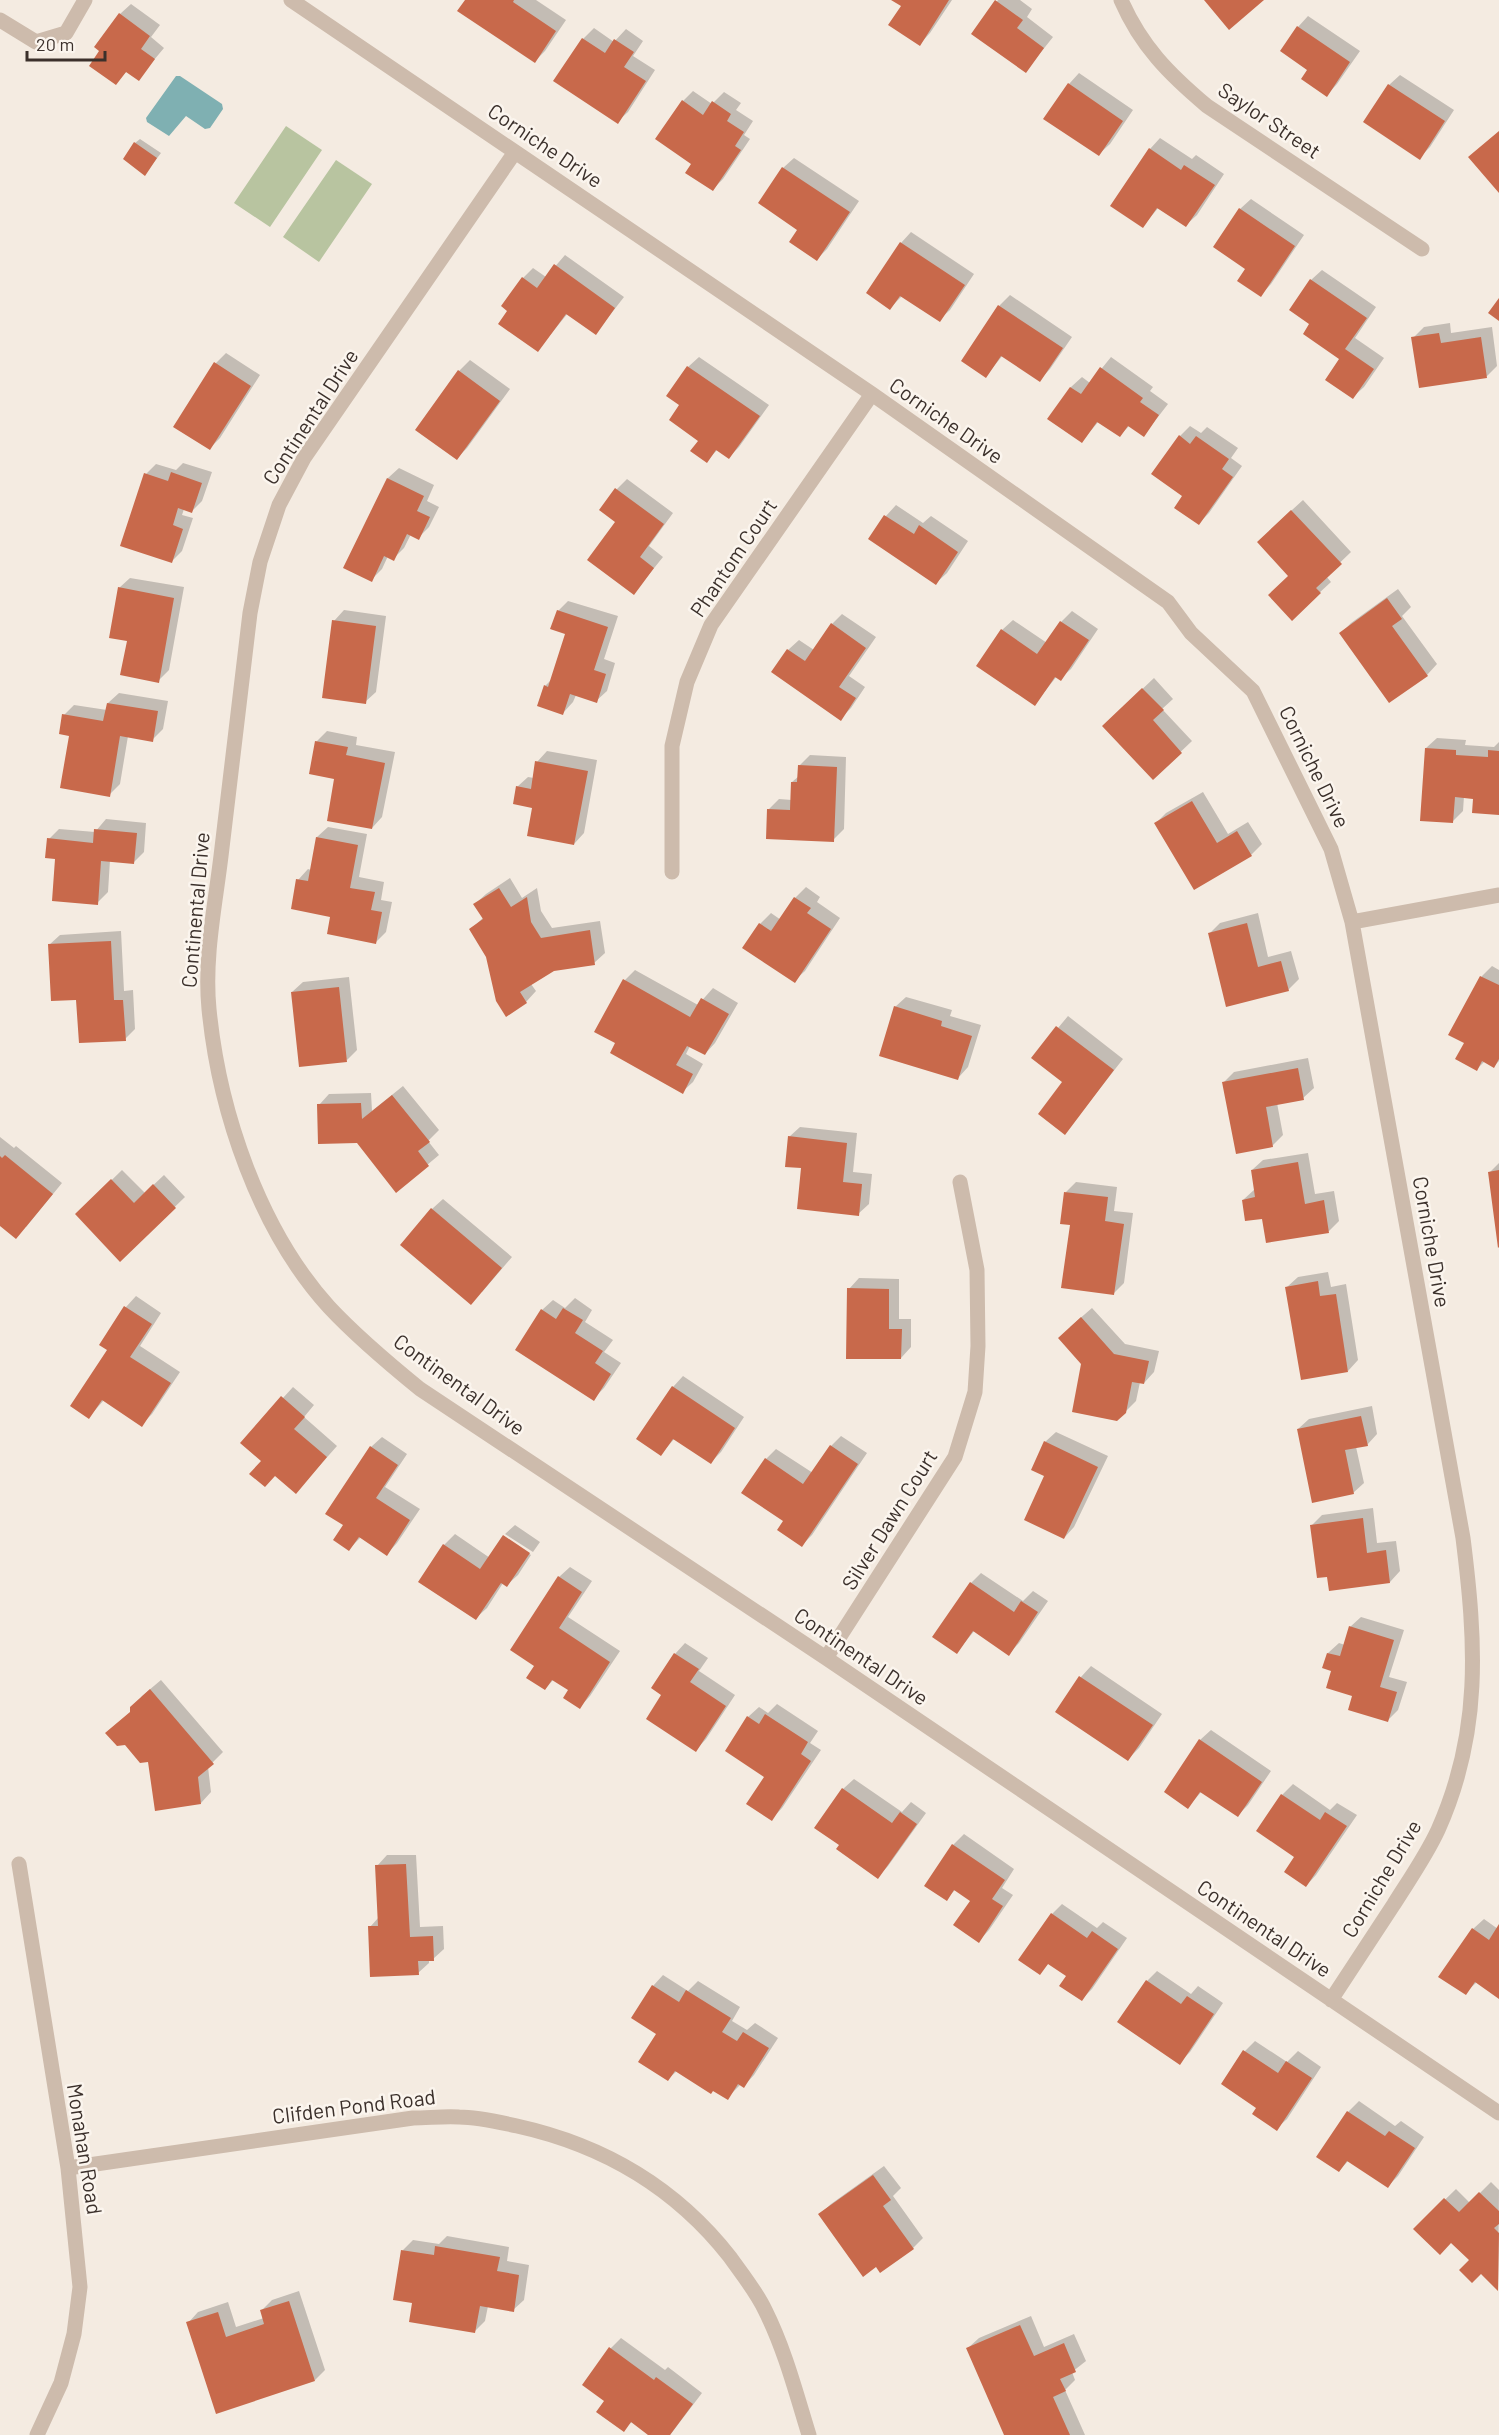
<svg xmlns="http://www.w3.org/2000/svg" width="1499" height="2435" viewBox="0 0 1499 2435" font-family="Barlow,sans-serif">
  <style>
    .green { fill: #b8c4a0 }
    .water { fill: #7fb0b2 }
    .shadow { fill: #0003 }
    .building { fill: #c8694b }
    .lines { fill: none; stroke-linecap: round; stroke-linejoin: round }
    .minor { stroke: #cdbbac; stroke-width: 15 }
    .labels { text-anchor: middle; stroke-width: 5; stroke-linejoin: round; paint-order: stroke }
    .street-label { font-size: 21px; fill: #3b302b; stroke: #fbf5ee }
  </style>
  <rect width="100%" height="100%" fill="#f4ebe1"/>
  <!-- green -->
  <path class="green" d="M286 126 322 150 270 227 234 203Z
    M336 160 372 184 319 262 283 237Z"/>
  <!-- water -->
  <path class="water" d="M176 76H180L222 104 223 109 210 128 205 129 186 116 169 136 147 122 146 118Z"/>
  <!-- shadow -->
  <path class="shadow" d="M466 0H536L566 20 545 51 535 61Z
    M894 0H952L930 33 920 44 903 6Z
    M998 0H1020L1032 9 1027 17 1053 37 1026 71 973 34Z
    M131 4 160 25 151 37 164 48 138 79 127 71 116 83 120 14Z
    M1308 16 1360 51 1337 84 1327 95 1309 69 1298 27Z
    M594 28 614 42 626 29 643 41 633 56 655 70 628 112 617 122 583 39Z
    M1079 73 1133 110 1110 144 1099 154 1069 84Z
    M1400 75 1454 110 1430 147 1419 158 1389 85Z
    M693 91 712 104 724 92 741 103 736 110 753 121 744 135 750 139 723 179 713 189 693 163 683 101Z
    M1160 138 1192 159 1196 155 1224 174 1197 215 1186 225 1159 207 1143 226 1150 149Z
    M140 139 161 153 145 174 135 143Z
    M794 158 859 201 827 249 817 259 799 229 783 168Z
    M1251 199 1304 235 1271 284 1261 295 1247 268 1240 209Z
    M911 232 974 274 950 310 939 320 902 296 890 308 901 243Z
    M565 255 624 297 596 333 568 313 538 350 509 310 523 278 533 268 546 277Z
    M1322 270 1376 307 1355 338 1384 358 1364 387 1353 397 1342 358 1311 324V280Z
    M1010 295 1072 337 1050 369 1040 380 1003 355 986 376 963 361 1000 305Z
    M1450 323 1451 333 1492 327 1497 366 1487 376 1420 386 1413 338 1424 327Z
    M226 353 260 375 220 438 210 448 216 363Z
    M699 357 769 405 739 447 729 457 718 449 707 461 700 440 681 405 688 367Z
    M1111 357 1153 387 1150 391 1168 404 1144 435 1130 425 1120 435 1099 421 1082 441 1049 419 1071 387 1082 377 1090 383Z
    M470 360 510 389 467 448 457 458 417 429 459 371Z
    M1190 426 1201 433 1207 427 1238 448 1231 458 1242 466 1209 513 1199 523 1184 496 1180 436Z
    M183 463 212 472 202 501 192 511 184 509 182 515 193 518 182 551 171 562 146 474 156 464 176 470Z
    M399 468 434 485 427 501 439 507 429 527 418 538 411 534 404 548 393 559 388 556 382 569 371 580 345 567 388 478Z
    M627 479 673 513 649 546 663 557 634 593 617 522V489Z
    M1303 500 1351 552 1326 576 1331 582 1292 618 1290 575 1269 531Z
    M896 505 923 523 931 516 968 541 947 573 936 583 870 539 886 516Z
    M130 578 184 587 169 670 158 681 119 588Z
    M1398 589 1411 607 1402 616 1437 664 1427 675 1341 633 1351 623Z
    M568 601 618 616 604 659 615 663 607 691 596 701 576 695 573 702 563 713 545 686 552 679 567 633 558 611Z
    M344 610 386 616 376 692 365 702 334 621Z
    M1072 611 1098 629 1071 669 1060 679 1057 676 1034 705 1002 630 1013 620 1047 643 1061 622Z
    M842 614 876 637 849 676 865 687 851 708 840 719 788 650 799 640 814 650 832 624Z
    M1154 678 1173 699 1162 709 1192 741 1153 778 1115 715Z
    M119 693 168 701 163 729 152 740 128 736 120 784 109 795 71 734 64 715 74 705 107 710 108 703Z
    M327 731 357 737 356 745 395 752 382 817 372 828 336 778 316 742Z
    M1437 738 1466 740 1465 745 1494 747 1499 742V814L1475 797 1464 796 1463 811 1452 822 1426 748Z
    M547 751 597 760 584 833 574 844 534 806 517 787 528 777 534 778 537 762Z
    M810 755 846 757 844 829 833 840 768 810 779 799 792 800V782L799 776V766Z
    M1203 792 1228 834 1248 822 1262 844 1251 855 1156 823 1166 813Z
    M106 819 146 823 144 852 134 862 110 860 108 892 97 903 57 857 49 839 59 829 95 832Z
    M328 827 367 834 359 877 384 882 381 900 392 902 386 932 376 942 298 880 308 869 311 870 317 837Z
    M510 878 522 898 537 888 541 911 552 928 600 921 605 953 594 963 553 970 531 984 536 991 526 1002 488 956 471 929 484 917 475 904 486 894Z
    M806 887 820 897 817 902 840 918 805 971 794 981 744 948 760 924 771 913 781 920 795 898Z
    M1258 913 1268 957 1291 951 1299 979 1288 990 1210 933 1220 923Z
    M121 931 124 991 133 990 135 1029 125 1039 77 998 49 945 60 935Z
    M1492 966 1499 970V1061L1494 1066 1485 1061 1477 1069 1466 1043 1450 1034 1482 976Z
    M635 970 698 1005 713 988 738 1003 715 1043 705 1054 690 1046 686 1054 703 1064 693 1082 682 1092 625 980Z
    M349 977 357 1050 347 1060 292 992 303 982Z
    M906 997 952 1010 950 1016 981 1025 968 1067 958 1078 895 1007Z
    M1068 1016 1123 1059 1065 1133 1064 1082 1033 1058Z
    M1308 1058 1314 1088 1303 1098 1277 1103 1283 1135 1272 1146 1223 1083 1234 1072Z
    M403 1086 439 1130 428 1141 439 1155 396 1191 357 1142 319 1105 329 1094 371 1093 372 1111Z
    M800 1127 857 1133 853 1172 872 1174 869 1204 858 1214 803 1167 789 1137Z
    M0 1137 14 1148 16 1146 62 1183 26 1227 0 1224Z
    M1308 1153 1315 1194 1334 1191 1339 1221 1329 1231 1267 1241 1263 1217 1243 1200 1255 1189 1252 1170 1263 1160Z
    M1499 1163V1245L1490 1172Z
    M122 1170 145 1193 164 1175 185 1197 120 1260 77 1214Z
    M1076 1182 1117 1187 1114 1211 1133 1213 1124 1283 1114 1293 1071 1224 1066 1192Z
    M443 1199 512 1257 482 1292 432 1209Z
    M1328 1272 1331 1287 1346 1284 1358 1360 1348 1371 1287 1287 1298 1277Z
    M859 1278 899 1279V1319H911V1347L901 1358 849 1289Z
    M136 1296 161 1313 140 1346 180 1372 152 1414 141 1425 104 1400 89 1417 109 1350 101 1344 126 1307Z
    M575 1298 592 1310 585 1322 613 1340 604 1352 621 1363 604 1388 593 1399 542 1310 553 1300 565 1308Z
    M1092 1308 1125 1344 1159 1351 1154 1372 1144 1383 1140 1382 1136 1401 1125 1412 1083 1364 1070 1327Z
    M683 1376 744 1417 721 1452 711 1462 675 1438 661 1454 673 1387Z
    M293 1387 314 1405 304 1417 337 1446 306 1481 263 1460 242 1443Z
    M1372 1406 1377 1434 1367 1445 1356 1447 1364 1483 1353 1493 1298 1429 1309 1419Z
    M1056 1432 1108 1456 1074 1527 1064 1538 1046 1476 1045 1442Z
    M841 1436 867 1453 812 1535 802 1545 785 1520 766 1459 776 1449 813 1473 831 1446Z
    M382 1437 407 1454 385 1487 420 1509 397 1543 387 1554 361 1537 349 1549 345 1525 371 1447Z
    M1373 1508 1377 1543 1396 1541 1400 1571 1390 1582 1329 1575 1312 1525 1322 1515Z
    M515 1525 540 1542 533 1552 505 1534Z
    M455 1534 490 1558 504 1536 531 1555 518 1575 507 1585 503 1583 487 1608 476 1618 420 1581 444 1545Z
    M570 1567 592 1581 568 1617 620 1651 590 1696 580 1707 570 1690 554 1679 545 1689 536 1665 559 1577Z
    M981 1573 1023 1601 1033 1591 1048 1601 1019 1643 1009 1654 975 1630 957 1652 971 1583Z
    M1361 1617 1404 1630 1389 1677 1407 1682 1398 1710 1388 1720 1354 1695 1333 1670 1328 1653 1339 1643 1345 1645 1350 1627Z
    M685 1643 708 1658 699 1671 735 1695 706 1739 696 1750 663 1694 653 1688 675 1654Z
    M1091 1666 1162 1714 1139 1748 1128 1759 1057 1711 1081 1677Z
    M161 1680 223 1752 208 1767 211 1792 201 1803 149 1760 131 1711 142 1696Z
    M777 1704 818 1731 810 1743 821 1750 782 1808 772 1819 766 1776 748 1717 759 1707 768 1713Z
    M1211 1730 1271 1771 1248 1805 1238 1815 1202 1791 1188 1807 1200 1740Z
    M854 1779 902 1812 911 1802 926 1813 888 1866 878 1877 841 1845 843 1789Z
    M1293 1784 1330 1810 1337 1803 1357 1815 1316 1875 1306 1886 1296 1856 1282 1795Z
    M964 1834 1014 1869 1002 1888 1013 1895 989 1930 979 1941 972 1901 956 1889 946 1899 926 1885 953 1845Z
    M387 1855H416L420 1927 443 1926 444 1949 433 1959H429V1963L418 1973 370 1927 379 1917 377 1866Z
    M1062 1904 1097 1928 1103 1922 1127 1938 1092 1989 1082 1999 1068 1976 1049 1963 1039 1973 1052 1914Z
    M1484 1919 1498 1929 1499 1927V1997L1477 1982 1465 1993 1473 1929Z
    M1157 1971 1191 1994 1198 1986 1223 2003 1190 2052 1179 2063 1147 1981Z
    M663 1975 688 1991 698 1981 740 2007 732 2021 747 2030 755 2023 778 2038 754 2075 744 2086 741 2084 727 2098 677 2071 668 2079 658 2033 633 2017 653 1986Z
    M1255 2041 1287 2062 1298 2051 1321 2067 1287 2119 1276 2129 1259 2108 1223 2084 1245 2051Z
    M1359 2101 1395 2126 1401 2121 1424 2137 1398 2176 1388 2186 1349 2160 1339 2171 1318 2156 1348 2112Z
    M884 2166 901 2188 893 2196 923 2238 913 2248 820 2214 831 2204Z
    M1491 2182 1499 2190 1498 2289 1451 2241 1415 2229 1456 2189 1470 2203Z
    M447 2236 509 2247 507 2261 529 2265 524 2300 513 2310 488 2306 485 2321 475 2331 414 2302 403 2250 413 2240 439 2244Z
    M299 2291 325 2370 315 2380 188 2323 198 2312 228 2302 236 2327 264 2318 261 2311 272 2300Z
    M1031 2316 1044 2347 1074 2334 1086 2361 1072 2372 1075 2380 1065 2390 1085 2435H1006L968 2348 979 2338Z
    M621 2338 665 2370 668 2367 702 2393 670 2435H651L633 2421 623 2430 606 2401 611 2348Z"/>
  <!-- building -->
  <path class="building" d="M465 0H514L513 2 556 31 535 63 457 11Z
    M891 0H949L920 46 888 25 901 6Z
    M995 0 1023 20 1017 28 1044 48 1026 73 971 34Z
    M1204 0H1264L1229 30Z
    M119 13 150 36 141 49 155 59 139 81 126 72 116 85 89 66 99 51 94 47Z
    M1297 26 1350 62 1327 97 1301 79 1307 70 1280 51Z
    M582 38 605 53 614 39 634 52 624 67 646 81 618 124 553 81Z
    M1068 83 1123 121 1099 156 1043 119Z
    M1388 84 1445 121 1420 160 1363 122Z
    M682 100 703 115 712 101 731 114 727 121 744 132 735 146 741 150 713 191 685 173 691 164 655 139Z
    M1499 131V193L1468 157Z
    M134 142 157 158 145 176 123 159Z
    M1149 148 1181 170 1184 165 1215 185 1186 227 1157 208 1143 228 1110 206Z
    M782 167 850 212 817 261 789 242 797 230 758 203Z
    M1239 208 1295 246 1261 297 1237 281 1245 269 1213 247Z
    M900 242 965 285 940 322 900 296 890 310 866 293Z
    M554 264 615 308 596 335 566 314 538 352 498 324 507 311 501 306 522 277 537 288Z
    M1310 279 1367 318 1345 349 1374 369 1353 399 1325 380 1339 359 1303 334 1309 324 1289 310Z
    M1499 298V321L1488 313Z
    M998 305 1063 348 1040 382 1001 356 986 378 961 361Z
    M1439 333 1441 343 1481 337 1487 378 1419 388 1411 337Z
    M214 362 251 386 210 450 173 427Z
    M687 366 760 416 729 459 716 450 707 463 690 451 698 441 669 420 679 405 666 396Z
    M1100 367 1143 398 1140 402 1159 415 1144 437 1128 426 1120 437 1097 422 1082 443 1047 419 1070 387 1081 394Z
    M458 370 500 401 457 460 415 430Z
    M1179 435 1190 444 1196 436 1229 459 1222 469 1233 477 1199 525 1174 508 1182 496 1151 474Z
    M171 472 202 483 192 513 178 508 173 525 183 529 172 563 120 546 144 473 168 481Z
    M387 478 424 496 417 511 430 517 419 540 407 534 394 561 384 556 372 582 343 568Z
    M615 488 664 524 640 557 654 568 634 595 587 560 615 522 599 510Z
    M1291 510 1342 564 1316 588 1321 593 1292 621 1268 595 1288 576 1257 542Z
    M884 515 914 534 919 525 958 552 936 585 868 539Z
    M118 587 174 598 159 683 120 675 127 641 109 638Z
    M1387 598 1402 619 1392 626 1428 676 1389 703 1339 633Z
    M557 610 608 627 594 670 606 674 597 703 570 694 563 715 537 706 544 685 548 687 565 634 550 629Z
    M332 620 376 626 366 704 322 698Z
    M1060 621 1089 640 1061 681 1055 677 1035 706 976 666 1001 629 1037 654Z
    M831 623 866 648 839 687 856 698 841 721 771 672 787 649 805 661Z
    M1142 688 1164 710 1153 720 1182 753 1153 780 1102 726Z
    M107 703 158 711 153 742 120 736 110 797 60 788 69 736 59 734 62 714 103 721Z
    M315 741 348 747 346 755 385 763 372 829 327 821 334 779 309 774Z
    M1425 748 1456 750V755L1488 757V750L1499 751V815L1472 813 1473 799 1455 797 1453 823 1420 821Z
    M535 761 588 771 574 845 527 836 532 808 513 804 516 786 531 789Z
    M798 765 837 767 834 842 766 839 767 809 790 810 791 782H797Z
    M1192 801 1217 843 1237 831 1252 856 1194 890 1154 823Z
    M94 829 137 833 134 864 101 861 98 905 52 901 55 859 45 858 47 838 93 843Z
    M316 837 358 845 350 888 375 892 371 910 382 912 376 944 327 934 330 917 291 909 296 879 308 881Z
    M499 888 511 907 527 897 531 922 541 938 590 930 595 965 554 971 520 992 527 1003 506 1017 496 1001 486 957 469 929 483 919 473 904Z
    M794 897 811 908 807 913 831 929 795 983 742 948 759 923 771 931Z
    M1247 923 1258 967 1281 961 1289 991 1226 1007 1208 933Z
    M111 941 114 1000H123L126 1041 79 1043 76 1000 51 1001 48 944Z
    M1480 976 1499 985V1059L1494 1068 1482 1061 1477 1071 1455 1059 1464 1043 1448 1035Z
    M623 979 690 1017 701 998 729 1014 705 1055 687 1046 676 1065 693 1074 683 1094 610 1053 615 1043 594 1032Z
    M339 987 347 1062 299 1067 291 992Z
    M894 1006 942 1021 941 1026 972 1036 958 1080 879 1056Z
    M1056 1026 1114 1070 1065 1135 1038 1114 1062 1082 1031 1058Z
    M1298 1068 1304 1100 1266 1107 1273 1147 1236 1154 1222 1082Z
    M392 1095 430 1142 418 1151 429 1166 396 1193 357 1143 318 1144 317 1104 361 1103 362 1119Z
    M788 1136 847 1143 843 1182 862 1184 859 1216 797 1209 801 1168 785 1167Z
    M5 1155 53 1194 16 1239 0 1226V1156L2 1158Z
    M1298 1162 1305 1204 1324 1200 1329 1233 1266 1243 1262 1219 1245 1221 1242 1200 1255 1197 1251 1170Z
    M1499 1170V1247L1498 1248 1488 1172Z
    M111 1179 134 1203 153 1184 176 1208 120 1262 75 1214Z
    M1064 1192 1108 1197 1105 1221 1124 1224 1114 1295 1061 1288 1070 1225 1060 1224Z
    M431 1208 502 1268 471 1305 400 1245Z
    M1318 1281 1320 1296 1336 1294 1348 1372 1301 1380 1285 1287Z
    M847 1288 889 1289V1329H902L901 1359H846Z
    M124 1306 152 1324 130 1357 171 1383 142 1427 102 1400 89 1419 70 1406 107 1350 99 1345Z
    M563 1308 583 1320 575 1333 603 1351 595 1363 611 1374 594 1401 515 1350 541 1309 556 1319Z
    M1081 1317 1114 1354 1149 1361 1144 1384 1132 1382 1126 1413 1117 1421 1072 1412 1081 1364 1058 1338Z
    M672 1386 735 1428 711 1464 673 1439 661 1456 636 1439Z
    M281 1396 305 1417 294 1429 327 1457 296 1494 275 1476 265 1487 249 1474 261 1461 240 1443Z
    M1361 1416 1368 1446 1345 1450 1354 1494 1312 1503 1297 1429Z
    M1044 1441 1098 1467 1064 1539 1024 1520 1044 1476 1031 1470Z
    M830 1445 858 1464 802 1547 777 1530 783 1521 741 1493 765 1458 803 1484Z
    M370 1446 398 1465 376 1498 410 1520 387 1556 359 1537 349 1551 333 1540 343 1525 325 1514Z
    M1363 1518 1367 1553 1386 1550 1390 1583 1329 1591 1327 1577 1317 1578 1310 1525Z
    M503 1535 530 1553 507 1587 501 1583 476 1620 418 1582 443 1544 480 1569Z
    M558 1576 582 1592 559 1628 610 1662 580 1709 563 1698 568 1690 552 1680 545 1690 526 1678 534 1666 510 1650Z
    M970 1582 1014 1612 1021 1601 1038 1612 1009 1656 973 1631 957 1654 932 1637Z
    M1349 1626 1394 1640 1380 1687 1397 1692 1388 1722 1348 1710 1352 1696 1326 1688 1331 1671 1322 1668 1327 1653 1340 1656Z
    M674 1653 699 1669 690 1682 726 1706 696 1752 646 1719 661 1695 651 1688Z
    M1079 1676 1153 1725 1128 1761 1055 1712Z
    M150 1689 214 1764 198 1777 201 1804 155 1811 148 1762 140 1763 125 1745 117 1746 105 1733 130 1712V1707Z
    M765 1714 808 1742 801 1754 811 1761 772 1821 746 1804 764 1777 725 1751 747 1716 759 1724Z
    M1199 1739 1262 1782 1238 1817 1200 1792 1188 1809 1164 1792Z
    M842 1788 892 1823 900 1812 917 1824 878 1879 836 1849 839 1845 814 1828Z
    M1281 1794 1320 1820 1325 1812 1347 1826 1306 1887 1284 1872 1294 1857 1256 1831Z
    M952 1844 1005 1880 992 1899 1003 1906 979 1943 953 1925 970 1901 954 1890 947 1901 924 1886Z
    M406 1864 410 1937 433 1936 434 1961H418L419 1975 370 1977 368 1926H378L375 1865Z
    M1051 1913 1087 1938 1092 1931 1118 1949 1082 2001 1059 1986 1066 1976 1048 1964 1040 1975 1018 1960Z
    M1499 1924V1999L1475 1982 1466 1995 1438 1977 1472 1928 1489 1940Z
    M1146 1980 1181 2004 1187 1996 1214 2014 1180 2065 1117 2022Z
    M652 1985 679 2002 686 1990 731 2018 722 2032 737 2041 743 2032 769 2048 744 2088 738 2084 728 2100 713 2091 711 2094 675 2071 668 2081 638 2062 656 2034 631 2018Z
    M1243 2050 1278 2073 1286 2061 1312 2078 1277 2131 1252 2114 1256 2108 1221 2084Z
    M1347 2111 1385 2136 1389 2131 1415 2148 1388 2188 1347 2161 1339 2172 1316 2157Z
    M873 2175 891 2200 883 2206 914 2249 880 2273 876 2267 863 2277 818 2214Z
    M1479 2192 1499 2211V2224L1494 2228 1499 2233 1498 2291 1481 2274 1472 2283 1459 2270 1469 2260 1451 2243 1440 2255 1413 2229 1444 2198 1459 2212Z
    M435 2246 500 2257 497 2271 519 2275 514 2312 480 2306 475 2333 409 2322 412 2303 393 2300 401 2250 434 2255Z
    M289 2301 315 2381 216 2414 186 2322 218 2312 226 2337 264 2324 260 2310Z
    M1020 2325 1034 2356 1064 2343 1076 2372 1060 2379 1066 2391 1053 2397 1070 2435H1004L966 2348Z
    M609 2347 654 2380 656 2377 693 2404 670 2435H648L631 2422 624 2432 596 2412 604 2401 582 2385Z"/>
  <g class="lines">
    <!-- minor -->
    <path class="minor" d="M291 0 872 394 1168 602 1191 633 1253 691 1331 849 1352 922 1463 1538C1476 1642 1482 1732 1438 1830 1426 1856 1409 1880 1394 1904 1373 1936 1352 1968 1331 2000
      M1121 0C1141 46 1169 74 1207 106L1422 249
      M0 20 36 42 66 33 85 0
      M515 152 304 458 279 505 260 562 250 613C241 694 231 775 221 856 215 906 204 958 209 1009 219 1111 259 1230 329 1307 357 1337 388 1363 420 1389L826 1658 1499 2113
      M672 872V746L687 682 711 625 872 394
      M1352 922 1499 895
      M826 1658 955 1457 975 1392 978 1346 977 1270 960 1182
      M19 1864 68 2168 80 2287 74 2334 61 2383 37 2435
      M68 2168 413 2118C428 2118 444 2116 459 2117 478 2117 498 2122 517 2126 603 2145 676 2188 730 2257 742 2274 756 2291 765 2310 785 2350 796 2393 809 2435"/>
  </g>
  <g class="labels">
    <!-- street labels -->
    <g class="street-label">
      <text transform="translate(1269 121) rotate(34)" y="7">Saylor Street</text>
      <text transform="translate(545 146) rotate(34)" y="7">Corniche Drive</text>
      <text transform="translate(311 417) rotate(-57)" y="7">Continental Drive</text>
      <text transform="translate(946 421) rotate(35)" y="7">Corniche Drive</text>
      <text transform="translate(734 558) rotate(-56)" y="7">Phantom Court</text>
      <text transform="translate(1314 767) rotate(64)" y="7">Corniche Drive</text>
      <text transform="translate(196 910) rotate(-85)" y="7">Continental Drive</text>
      <text transform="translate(1431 1242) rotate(80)" y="7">Corniche Drive</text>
      <text transform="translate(459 1385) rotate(36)" y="7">Continental Drive</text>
      <text transform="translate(890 1520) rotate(-58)" y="7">Silver Dawn Court</text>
      <text transform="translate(861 1657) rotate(34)" y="7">Continental Drive</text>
      <text transform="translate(1382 1879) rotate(-59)" y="7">Corniche Drive</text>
      <text transform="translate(1264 1929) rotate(34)" y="7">Continental Drive</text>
      <text transform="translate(354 2107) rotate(-7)" y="7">Clifden Pond Road</text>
      <text transform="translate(84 2149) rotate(81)" y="7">Monahan Road</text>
    </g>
  </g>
  <!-- scale -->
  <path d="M27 51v9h78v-9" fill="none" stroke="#3b302b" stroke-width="3"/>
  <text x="36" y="51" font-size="18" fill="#3b302b" stroke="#fbf5ee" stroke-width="4.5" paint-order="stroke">20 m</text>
</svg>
